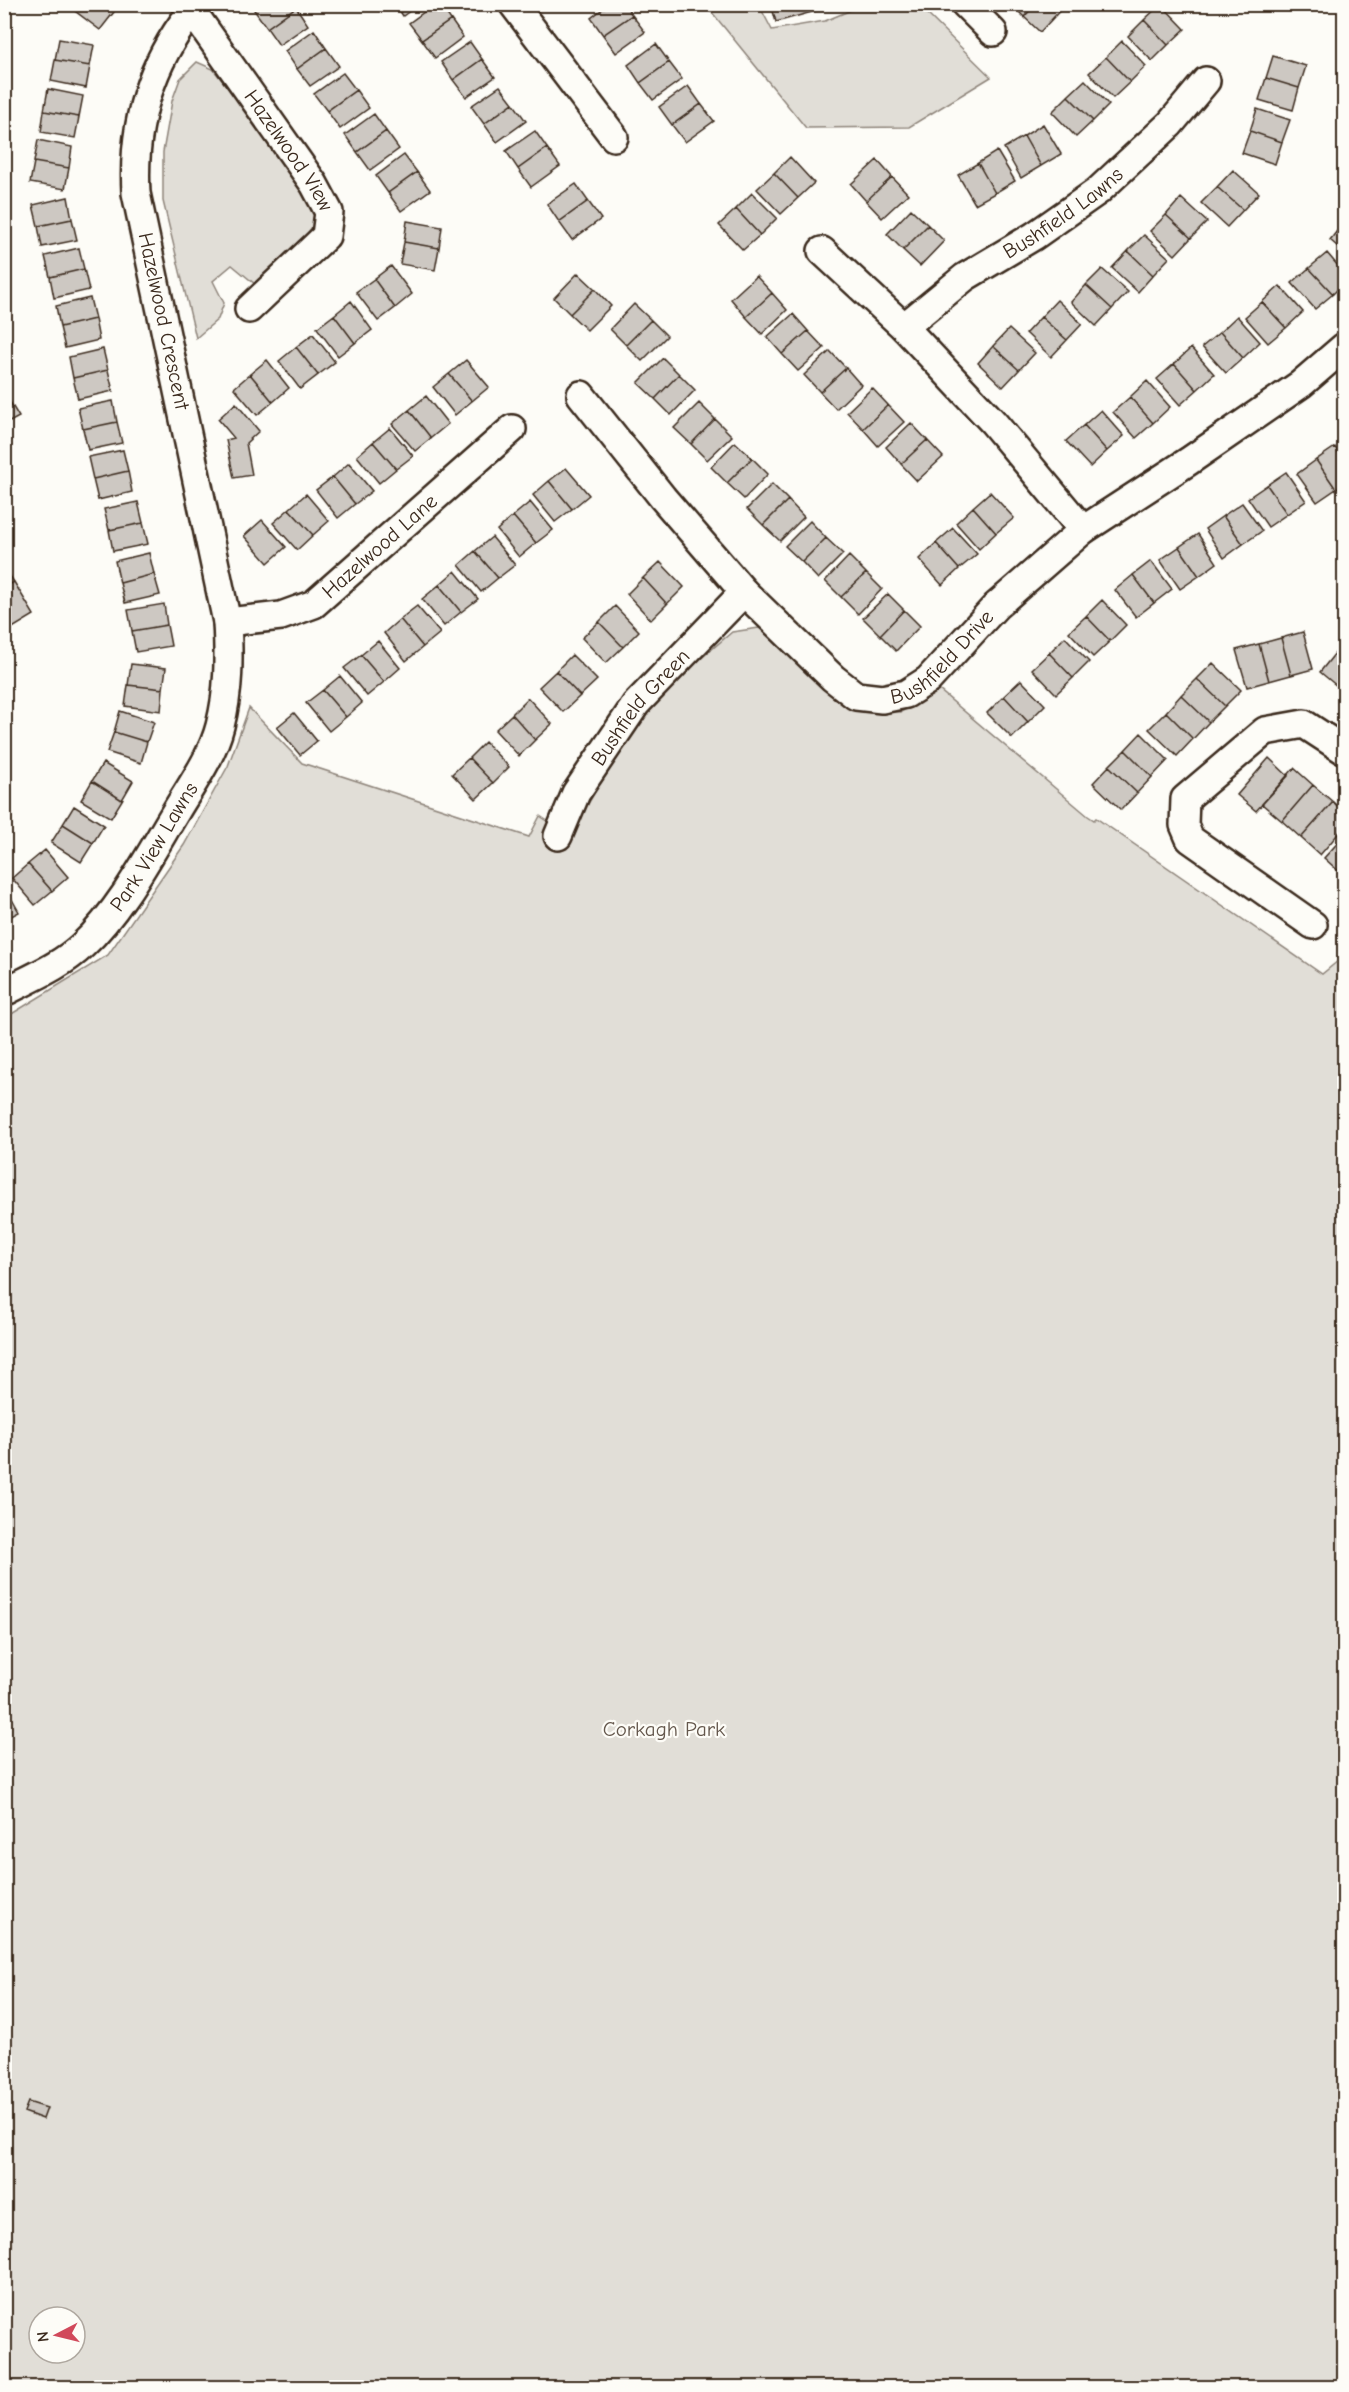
<svg xmlns="http://www.w3.org/2000/svg" width="1349" height="2392" viewBox="0 0 1349 2392" font-family="'Comic Neue',sans-serif">
  <style>
    .green { fill: #e1ded7; stroke: #8e847a; stroke-width: 1.5; fill-rule: evenodd }
    .building { fill: #cdc8c2; stroke: #3b2a1e; stroke-width: 1.5 }
    .lines { fill: none; stroke-linecap: round; stroke-linejoin: round }
    .minor-casing { stroke: #3b2a1e; stroke-width: 32 }
    .minor { stroke: #fdfcf7; stroke-width: 27 }
    .labels { text-anchor: middle; stroke-width: 4.5; stroke-linejoin: round; paint-order: stroke }
    .street-label { font-size: 21px; fill: #3b2a1e; stroke: #fdfcf7 }
    .park-label { font-size: 21px; fill: #64574c; stroke: #fdfcf7 }
  </style>
  <rect width="100%" height="100%" fill="#fdfcf7"/>
  <filter id="ink" filterUnits="userSpaceOnUse"><feTurbulence type="fractalNoise" baseFrequency=".0167" numOctaves="2"/><feDisplacementMap in="SourceGraphic" scale="12" xChannelSelector="R" yChannelSelector="G"/><feConvolveMatrix kernelMatrix="1 2 1 2 8 2 1 2 1" color-interpolation-filters="sRGB"/></filter>
  <g filter="url(#ink)">
    <!-- green -->
    <path class="green" d="M706 5H759L772 30 825 21 863 5H918L991 77 909 127 806 128Z
      M197 62 213 69 314 196 323 213 295 249 255 284 232 265 213 281 224 303 218 319 196 338 163 201V152L172 101 180 79Z
      M759 628 771 633 872 711 901 712 939 690 1088 816 1094 820 1096 818 1322 974 1344 956V2387H5V1018L108 955 184 845 228 766 249 708 302 763 529 837 540 816 570 836 642 709 732 632ZM39 2317H75V2353H39Z"/>
    <!-- building -->
    <path class="building" d="M74 4H105L114 12 100 30 71 8Z
      M262 4H294L296 7 267 28 254 10Z
      M395 4H419L403 16Z
      M435 4H440L451 20 422 40 409 23Z
      M609 4H625L632 15 603 35 591 18Z
      M771 4H822L823 9 776 22Z
      M1011 4H1036L1024 17Z
      M1036 4H1066L1040 32 1024 17Z
      M1161 4 1185 29 1168 45 1144 20Z
      M296 7 308 25 279 45 267 28Z
      M632 15 645 32 616 53 603 35Z
      M451 20 463 37 435 58 422 40Z
      M1144 20 1168 45 1152 61 1128 36Z
      M314 30 326 48 297 69 285 51Z
      M59 39 94 45 90 66 55 60Z
      M1122 41 1146 66 1130 82 1106 57Z
      M470 42 482 59 453 80 441 62Z
      M656 44 669 62 640 83 628 65Z
      M326 48 339 66 310 86 297 69Z
      M1273 56 1306 66 1299 88 1266 78Z
      M1106 57 1130 82 1113 98 1089 73Z
      M482 59 495 77 466 97 453 80Z
      M55 60 90 66 86 88 51 81Z
      M669 62 682 79 653 100 640 83Z
      M343 73 356 90 327 111 314 94Z
      M1266 78 1299 88 1293 110 1259 100Z
      M1085 80 1109 105 1093 121 1068 96Z
      M500 86 513 103 484 124 471 106Z
      M688 86 701 104 672 125 659 107Z
      M48 89 83 96 79 117 44 111Z
      M356 90 369 108 340 129 327 111Z
      M1068 96 1093 121 1076 137 1052 112Z
      M513 103 526 121 497 142 484 124Z
      M701 104 714 121 685 142 672 125Z
      M1257 109 1290 120 1282 142 1250 131Z
      M44 111 79 117 75 138 41 132Z
      M374 114 386 131 357 152 345 135Z
      M1043 124 1061 154 1041 166 1024 136Z
      M386 131 399 149 370 170 357 152Z
      M535 131 547 148 518 169 506 151Z
      M1250 131 1282 142 1275 164 1242 153Z
      M1024 136 1041 166 1021 178 1004 148Z
      M38 140 72 147 69 168 34 162Z
      M547 148 560 166 531 187 518 169Z
      M997 151 1015 181 995 193 978 163Z
      M404 155 417 172 388 193 376 176Z
      M790 157 814 183 798 198 774 173Z
      M877 160 892 177 866 201 851 184Z
      M34 162 69 168 65 189 30 183Z
      M978 163 995 193 975 204 958 175Z
      M1233 170 1259 193 1243 210 1217 187Z
      M417 172 430 190 401 211 388 193Z
      M774 173 798 198 781 214 757 189Z
      M892 177 908 194 882 218 866 201Z
      M576 184 588 201 559 222 547 204Z
      M1217 187 1243 210 1227 227 1201 203Z
      M752 193 777 218 760 235 736 209Z
      M68 197 72 219 38 226 33 205Z
      M1181 198 1207 222 1191 238 1166 215Z
      M588 201 601 219 572 240 559 222Z
      M736 209 760 235 743 250 719 225Z
      M911 209 928 225 903 250 887 234Z
      M1166 215 1191 238 1175 255 1150 231Z
      M72 219 77 240 42 247 38 226Z
      M407 221 442 227 439 248 404 242Z
      M1344 222V252L1330 240Z
      M928 225 944 241 920 266 903 250Z
      M1144 235 1169 258 1153 275 1128 251Z
      M404 242 439 248 435 270 400 264Z
      M79 248 84 269 50 277 45 256Z
      M1128 251 1153 275 1138 292 1112 268Z
      M1327 253 1344 273V283L1333 294 1309 268Z
      M391 266 412 294 395 308 374 279Z
      M1309 268 1333 294 1315 309 1292 283Z
      M84 269 89 290 54 298 50 277Z
      M1102 269 1128 292 1112 309 1086 285Z
      M578 273 595 289 570 314 554 298Z
      M756 276 772 293 746 317 731 299Z
      M374 279 395 308 378 321 356 292Z
      M1086 285 1112 309 1096 326 1071 302Z
      M1280 286 1303 312 1286 328 1262 302Z
      M595 289 611 306 587 330 570 314Z
      M772 293 787 310 762 334 746 317Z
      M90 298 95 319 60 327 56 306Z
      M1057 300 1082 324 1067 340 1041 317Z
      M351 301 372 330 355 343 334 315Z
      M1262 302 1286 328 1268 343 1245 317Z
      M634 304 651 320 626 345 610 329Z
      M793 314 808 331 782 354 767 337Z
      M334 315 355 343 338 356 317 328Z
      M1237 316 1260 342 1243 358 1220 332Z
      M1041 317 1067 340 1051 357 1026 333Z
      M95 319 99 340 65 348 60 327Z
      M651 320 667 336 642 361 626 345Z
      M1009 329 1035 353 1019 370 993 346Z
      M808 331 824 348 798 371 782 354Z
      M1220 332 1243 358 1226 373 1202 347Z
      M313 334 335 362 318 375 296 347Z
      M993 346 1019 370 1003 387 978 363Z
      M296 347 318 375 300 389 279 361Z
      M1191 348 1214 374 1197 390 1174 364Z
      M103 349 108 370 73 378 69 357Z
      M830 351 846 368 820 392 804 375Z
      M663 358 679 374 655 399 638 383Z
      M267 360 289 388 273 402 250 374Z
      M466 360 489 387 472 401 449 374Z
      M1174 364 1197 390 1180 405 1157 379Z
      M846 368 861 385 836 409 820 392Z
      M108 370 113 391 78 399 73 378Z
      M250 374 273 402 257 415 234 388Z
      M449 374 472 401 455 415 433 387Z
      M679 374 695 390 671 415 655 399Z
      M1147 381 1170 407 1153 423 1130 397Z
      M872 388 888 405 863 429 847 412Z
      M4 392 19 417 4 425Z
      M426 396 448 424 431 438 409 410Z
      M1130 397 1153 423 1136 438 1113 412Z
      M113 401 117 422 83 429 78 408Z
      M236 403 259 431 246 443 252 475 234 478 226 440 234 438 218 419Z
      M699 403 715 419 691 444 674 428Z
      M888 405 904 422 878 446 863 429Z
      M409 410 431 438 415 451 392 424Z
      M1101 410 1124 436 1107 451 1084 425Z
      M715 419 732 436 707 460 691 444Z
      M117 422 122 443 88 450 83 429Z
      M911 423 927 440 901 464 886 447Z
      M1084 425 1107 451 1090 467 1066 441Z
      M390 428 413 456 396 469 373 442Z
      M927 440 943 457 917 481 901 464Z
      M373 442 396 469 379 483 357 456Z
      M735 442 752 458 727 483 711 467Z
      M1335 447 1344 461V483L1336 489 1316 460Z
      M123 450 128 471 93 479 88 457Z
      M752 458 768 474 744 499 727 483Z
      M1316 460 1336 489 1317 502 1297 474Z
      M349 463 372 491 355 504 333 477Z
      M566 468 589 495 572 509 549 481Z
      M128 471 132 492 98 500 93 479Z
      M1286 472 1306 501 1287 514 1267 485Z
      M333 477 355 504 338 518 316 490Z
      M549 481 572 509 555 522 533 495Z
      M772 484 788 500 763 525 747 509Z
      M1267 485 1287 514 1268 527 1248 498Z
      M990 492 1014 518 996 533 973 507Z
      M306 494 329 521 313 535 289 509Z
      M788 500 804 517 780 541 763 525Z
      M138 502 143 523 109 530 104 509Z
      M530 502 553 530 536 543 513 516Z
      M1242 503 1262 531 1243 544 1223 516Z
      M973 507 996 533 979 549 956 523Z
      M289 509 313 535 297 550 273 523Z
      M513 516 536 543 519 557 497 530Z
      M1223 516 1243 544 1224 558 1205 529Z
      M262 520 286 547 268 563 244 536Z
      M810 521 826 538 802 562 785 546Z
      M143 523 148 544 113 551 109 530Z
      M953 528 977 554 959 569 936 543Z
      M1198 534 1217 563 1199 576 1179 547Z
      M492 537 515 565 498 578 475 551Z
      M826 538 843 554 818 579 802 562Z
      M936 543 959 569 942 585 919 559Z
      M1179 547 1199 576 1180 589 1160 560Z
      M475 551 498 578 481 592 459 565Z
      M149 553 154 574 120 583 115 561Z
      M849 556 866 573 841 597 825 581Z
      M1151 561 1172 589 1154 603 1133 575Z
      M660 562 684 587 667 604 643 578Z
      M4 567 14 582 4 588Z
      M455 571 478 599 461 612 439 585Z
      M866 573 882 589 858 614 841 597Z
      M154 574 160 595 125 603 120 583Z
      M1133 575 1154 603 1136 617 1115 590Z
      M643 578 667 604 651 620 627 594Z
      M14 582 34 615 6 632 4 588Z
      M439 585 461 612 444 626 422 599Z
      M888 594 904 610 880 635 863 618Z
      M1102 600 1126 625 1110 641 1086 616Z
      M164 604 167 625 132 631 128 610Z
      M417 606 440 633 423 647 400 619Z
      M615 606 639 631 623 647 599 622Z
      M904 610 920 626 896 651 880 635Z
      M1086 616 1110 641 1093 657 1069 632Z
      M400 619 423 647 406 661 384 633Z
      M599 622 623 647 606 663 582 638Z
      M167 625 171 646 136 652 132 631Z
      M1303 632 1313 669 1291 675 1281 638Z
      M1065 637 1089 662 1073 678 1049 653Z
      M1281 638 1291 675 1269 681 1259 644Z
      M378 641 400 668 384 682 361 655Z
      M1344 642V678L1338 687 1320 672Z
      M1259 644 1269 681 1247 687 1236 650Z
      M1049 653 1073 678 1056 694 1032 669Z
      M361 655 384 682 367 696 344 668Z
      M572 655 597 680 580 696 556 671Z
      M1213 663 1241 690 1225 706 1197 679Z
      M131 664 166 668 163 689 128 685Z
      M556 671 580 696 563 712 539 687Z
      M340 676 362 703 346 717 323 690Z
      M1197 679 1225 706 1209 722 1181 695Z
      M1021 680 1045 705 1028 722 1004 696Z
      M128 685 163 689 161 711 125 706Z
      M323 690 346 717 329 731 306 703Z
      M1181 695 1209 722 1193 739 1166 712Z
      M1004 696 1028 722 1012 738 987 713Z
      M528 698 552 724 535 740 512 714Z
      M120 711 154 722 147 742 114 732Z
      M1166 712 1193 739 1177 756 1149 729Z
      M294 713 317 741 300 755 277 727Z
      M512 714 535 740 519 756 495 730Z
      M114 732 147 742 141 763 107 752Z
      M1141 733 1168 760 1152 777 1125 750Z
      M485 742 509 767 493 783 469 758Z
      M1125 750 1152 777 1137 793 1109 766Z
      M469 758 493 783 476 799 452 774Z
      M1269 758 1288 776 1256 811 1237 795Z
      M103 763 133 781 122 800 92 781Z
      M1109 766 1137 793 1121 810 1093 783Z
      M1294 768 1313 785 1282 821 1262 804Z
      M92 781 122 800 111 818 81 800Z
      M1313 785 1333 802 1301 838 1282 821Z
      M1333 802 1344 812V827L1320 855 1301 838Z
      M74 806 104 825 93 843 63 824Z
      M63 824 93 843 81 862 51 843Z
      M1344 836V873L1343 875 1324 858Z
      M45 850 68 877 52 891 28 864Z
      M28 864 52 891 35 905 12 878Z
      M4 885 19 912 4 920Z
      M28 2102 47 2108 43 2119 24 2112Z"/>
    <g class="lines">
      <defs>
        <g id="minor">
          <path d="M513 4 614 137"/>
          <path d="M965 4 993 32"/>
          <path id="s1" d="M192 11 314 184 329 212 326 236 249 309"/>
          <path d="M822 251 904 327 993 422 1083 530"/>
          <path id="s2" d="M904 327 965 277 1034 236 1098 191 1170 124 1206 81"/>
          <path id="s3" d="M581 395 663 498 744 592 833 678 856 696 882 699 906 694 928 680 996 606 1083 530 1189 461 1301 384 1344 347"/>
          <path id="s4" d="M227 622 281 616 314 604 512 429"/>
          <path id="s5" d="M558 836 576 793 636 704 744 592"/>
          <path d="M1313 925 1190 839 1184 825 1185 799 1265 731 1304 724 1344 750"/>
          <path id="s6" d="M4 992C31 978 61 966 83 945 120 911 150 854 176 811 192 784 212 757 220 726 229 691 229 658 227 622L136 193C132 122 151 59 198 4"/>
        </g>
      </defs>
      <!-- minor casing -->
      <use href="#minor" class="minor-casing"/>
      <!-- minor -->
      <use href="#minor" class="minor"/>
    </g>
  </g>
  <g class="labels">
    <!-- street labels -->
    <g class="street-label">
      <text dy="7" stroke="none"><textPath href="#s1" startOffset="170">Hazelwood View</textPath></text>
      <text dy="7" stroke="none"><textPath href="#s2" startOffset="196">Bushfield Lawns</textPath></text>
      <text transform="translate(164 321) rotate(78)" y="7">Hazelwood Crescent</text>
      <text dy="7" stroke="none"><textPath href="#s4" startOffset="177">Hazelwood Lane</textPath></text>
      <text dy="7" stroke="none"><textPath href="#s3" startOffset="510">Bushfield Drive</textPath></text>
      <text dy="7" stroke="none"><textPath href="#s5" startOffset="154">Bushfield Green</textPath></text>
      <text dy="7" stroke="none"><textPath href="#s6" startOffset="214">Park View Lawns</textPath></text>
    </g>
    <!-- park labels -->
    <g class="park-label">
      <text x="664" y="1736">Corkagh Park</text>
    </g>
  </g>
  <!-- margin -->
  <rect width="1349" height="2392" fill="none" stroke="#fdfcf7" stroke-width="24"/>
  <rect x="12" y="12" width="1325" height="2368" fill="none" stroke="#3b2a1e" stroke-width="2" filter="url(#ink)"/>
  <!-- north arrow -->
  <g transform="translate(57 2335) rotate(263)"><circle r="28" fill="#fdfcf7" stroke="#afa8a0" stroke-width="1.5"/>
  <path d="M0-4.5L10 22L0 15L-10 22Z" fill="#d1495b"/>
  <text y="-9" font-size="16" font-weight="bold" text-anchor="middle" fill="#3b2a1e">N</text>
  </g>
</svg>
